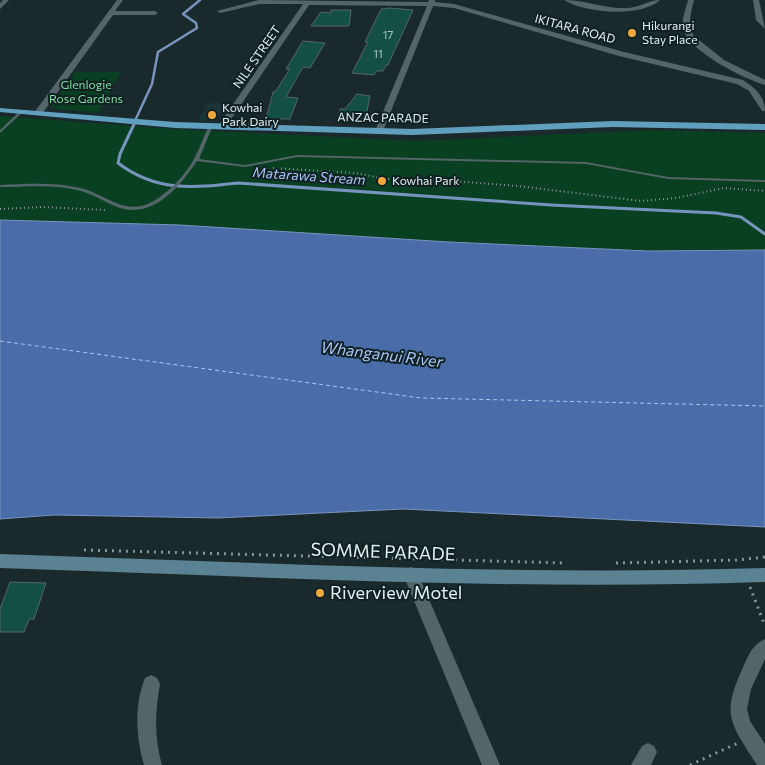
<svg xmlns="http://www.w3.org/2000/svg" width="765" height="765" viewBox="0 0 765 765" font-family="Commissioner,sans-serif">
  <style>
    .built { fill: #1a3438 }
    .green { fill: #094022 }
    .water { fill: #4a6da9; stroke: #7894be }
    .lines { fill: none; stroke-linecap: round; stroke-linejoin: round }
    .stream-far1 { stroke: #7894be; stroke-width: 2.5 }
    .stream { stroke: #7894be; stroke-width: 3 }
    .ferry { stroke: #a6c5f8; stroke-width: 1; stroke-dasharray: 4 3; stroke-linecap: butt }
    .building { fill: #144f46; stroke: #546662 }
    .path-far1 { stroke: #889597; stroke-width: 2; stroke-dasharray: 1 3; stroke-linecap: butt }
    .path { stroke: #889597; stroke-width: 3; stroke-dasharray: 2 5; stroke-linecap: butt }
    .service { fill: #536568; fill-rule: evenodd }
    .minor { fill: #536568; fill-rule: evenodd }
    .tertiary { fill: #536568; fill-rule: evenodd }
    .secondary { fill: #5a8293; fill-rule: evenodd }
    .primary { fill: #609fbe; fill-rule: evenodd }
    .poi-dot { fill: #eea83c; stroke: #102023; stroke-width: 2 }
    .labels { text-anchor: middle; stroke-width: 4; stroke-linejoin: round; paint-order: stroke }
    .far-number-label { font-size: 11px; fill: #b0c7c6 }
    .far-poi-label { font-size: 12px; fill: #e4eff0; stroke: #102023; text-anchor: start }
    .far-street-label { font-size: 12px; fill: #e4eff0; stroke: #102023 }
    .far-park-label { font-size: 12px; fill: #7de09f; stroke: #102023 }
    .far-water-label { font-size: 14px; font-style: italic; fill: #a6c5f8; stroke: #102023 }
    .water-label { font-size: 16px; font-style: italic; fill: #a6c5f8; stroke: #102023 }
    .near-street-label { font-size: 18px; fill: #e4eff0; stroke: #102023 }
    .near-poi-label { font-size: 18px; fill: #e4eff0; stroke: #102023; text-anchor: start }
  </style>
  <rect width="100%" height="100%" fill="#1a2a2c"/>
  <!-- built -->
  <path class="built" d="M208 103 226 104 216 120 198 121Z"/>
  <!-- green -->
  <path class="green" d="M75 72H121L98 113 50 108Z
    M0 116 171 129 417 141 651 130 765 133V250H555L0 220Z"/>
  <!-- water -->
  <path class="water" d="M0 220 180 225 449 242 648 251 765 250V527L403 509 218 518 54 515 0 519Z"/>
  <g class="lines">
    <!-- stream-far1 -->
    <path class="stream-far1" d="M134 123 152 84 158 52 197 28 196 23 183 14 200 0"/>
    <!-- stream -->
    <path class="stream" d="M135 122 120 154 118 163C156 192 193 188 238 183L551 205 716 213 741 217 765 234"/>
    <!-- ferry -->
    <path class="ferry" d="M0 341 421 398 765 406"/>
  </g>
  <!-- building -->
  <path class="building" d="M389 8 413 10 388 65H386L383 71H376L374 75 352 73 368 42H365L381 9Z
    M331 10H351L349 26H311L321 12 331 13Z
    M303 41 325 43 310 68 303 67 286 97 298 98 290 119H266L273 92H275L290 69H286Z
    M357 94 370 96 365 121 337 120 340 109H345Z
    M10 582 46 583 34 619H29L24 632H0V609Z"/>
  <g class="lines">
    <!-- path-far1 -->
    <path class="path-far1" d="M273 168 355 173 385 179 439 180 518 186 641 201 676 198 724 188 765 191
      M0 209 41 207 106 210"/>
    <!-- path -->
    <path class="path" d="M84 550 566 563
      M616 563 737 560 765 557
      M750 587 765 626
      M690 765 738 743"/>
    <!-- service -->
    <path class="service" d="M21 110 24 111 0 133V130Z
      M210 124 213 125 199 159 245 165 297 155 586 162 668 177 765 180V182L668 179 586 164 297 157 245 167 197 161C180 186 155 218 120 208 105 203 93 193 77 190 52 184 26 187 0 187V185C27 184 54 182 80 188 96 191 110 203 126 206 132 207 139 207 145 205 163 199 185 176 194 159 200 148 204 135 210 124Z"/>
    <!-- minor -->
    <path class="minor" d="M3 0H9L0 9V3Z
      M117 0H123L115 11H155L158 13 155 15H113L42 114H36V110Z
      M259 0 428 2 429 0H435V2L454 4 624 52 743 80C755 88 765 96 765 111H762L749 91 737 84 619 56 454 8 433 6 383 131 379 134 375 131 427 6 309 5 225 128H219L218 126 303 4H259L220 13 217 11Z
      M564 0C585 0 605 9 626 8 639 8 649 0 660 0 641 18 584 13 564 0Z
      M688 0H694C691 12 687 25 694 36L724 60 765 80V85C744 79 691 52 684 31 680 22 686 9 688 0Z
      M753 0H759L765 29 756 20Z
      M765 639V659L751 689 747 709 750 721 765 744V765H757C729 721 721 715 744 665 749 654 753 644 765 639Z
      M151 675 157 678 160 684C155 712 154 737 162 765H144C136 738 134 705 145 678Z
      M648 743 654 746 657 752 651 765H631L642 746Z"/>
    <!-- tertiary -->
    <path class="tertiary" d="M411 567 416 569 500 765H482L403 574 406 569Z"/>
    <!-- secondary -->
    <path class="secondary" d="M0 554C255 562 510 576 765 568V582C510 591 255 576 0 568Z"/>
    <!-- primary -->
    <path class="primary" d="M0 108 175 122 412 129 613 121 765 124V130L613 127 412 135 175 128 0 112Z"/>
  </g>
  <!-- markers -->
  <g class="poi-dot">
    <circle cx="632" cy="33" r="5"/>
    <circle cx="212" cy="115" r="5"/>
    <circle cx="382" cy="181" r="5"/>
    <circle cx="320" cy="593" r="5"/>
  </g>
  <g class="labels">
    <!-- far-number labels -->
    <g class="far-number-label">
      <text x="388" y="39">17</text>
      <text x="378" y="58">11</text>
    </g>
    <!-- far-poi labels -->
    <g class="far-poi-label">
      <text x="642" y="30">Hikurangi<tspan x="642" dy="14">Stay Place</tspan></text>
      <text x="222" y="112">Kowhai<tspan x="222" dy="14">Park Dairy</tspan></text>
      <text x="392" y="185">Kowhai Park</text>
    </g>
    <!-- far-street labels -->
    <g class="far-street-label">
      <text transform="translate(575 29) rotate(15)" y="4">IKITARA ROAD</text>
      <text transform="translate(257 57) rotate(-55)" y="4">NILE STREET</text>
      <text transform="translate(383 118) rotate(1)" y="4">ANZAC PARADE</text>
    </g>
    <!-- far-park labels -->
    <g class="far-park-label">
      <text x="86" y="89">Glenlogie<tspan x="86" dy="14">Rose Gardens</tspan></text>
    </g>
    <!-- far-water labels -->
    <g class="far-water-label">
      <text transform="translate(309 176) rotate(4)" y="5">Matarawa Stream</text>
    </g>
    <!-- water labels -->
    <g class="water-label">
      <text transform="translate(382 354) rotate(7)" y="6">Whanganui River</text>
    </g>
    <!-- near-street labels -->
    <g class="near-street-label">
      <text transform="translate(383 552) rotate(2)" y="6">SOMME PARADE</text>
    </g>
    <!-- near-poi labels -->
    <g class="near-poi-label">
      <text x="330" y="599">Riverview Motel</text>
    </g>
  </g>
</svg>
